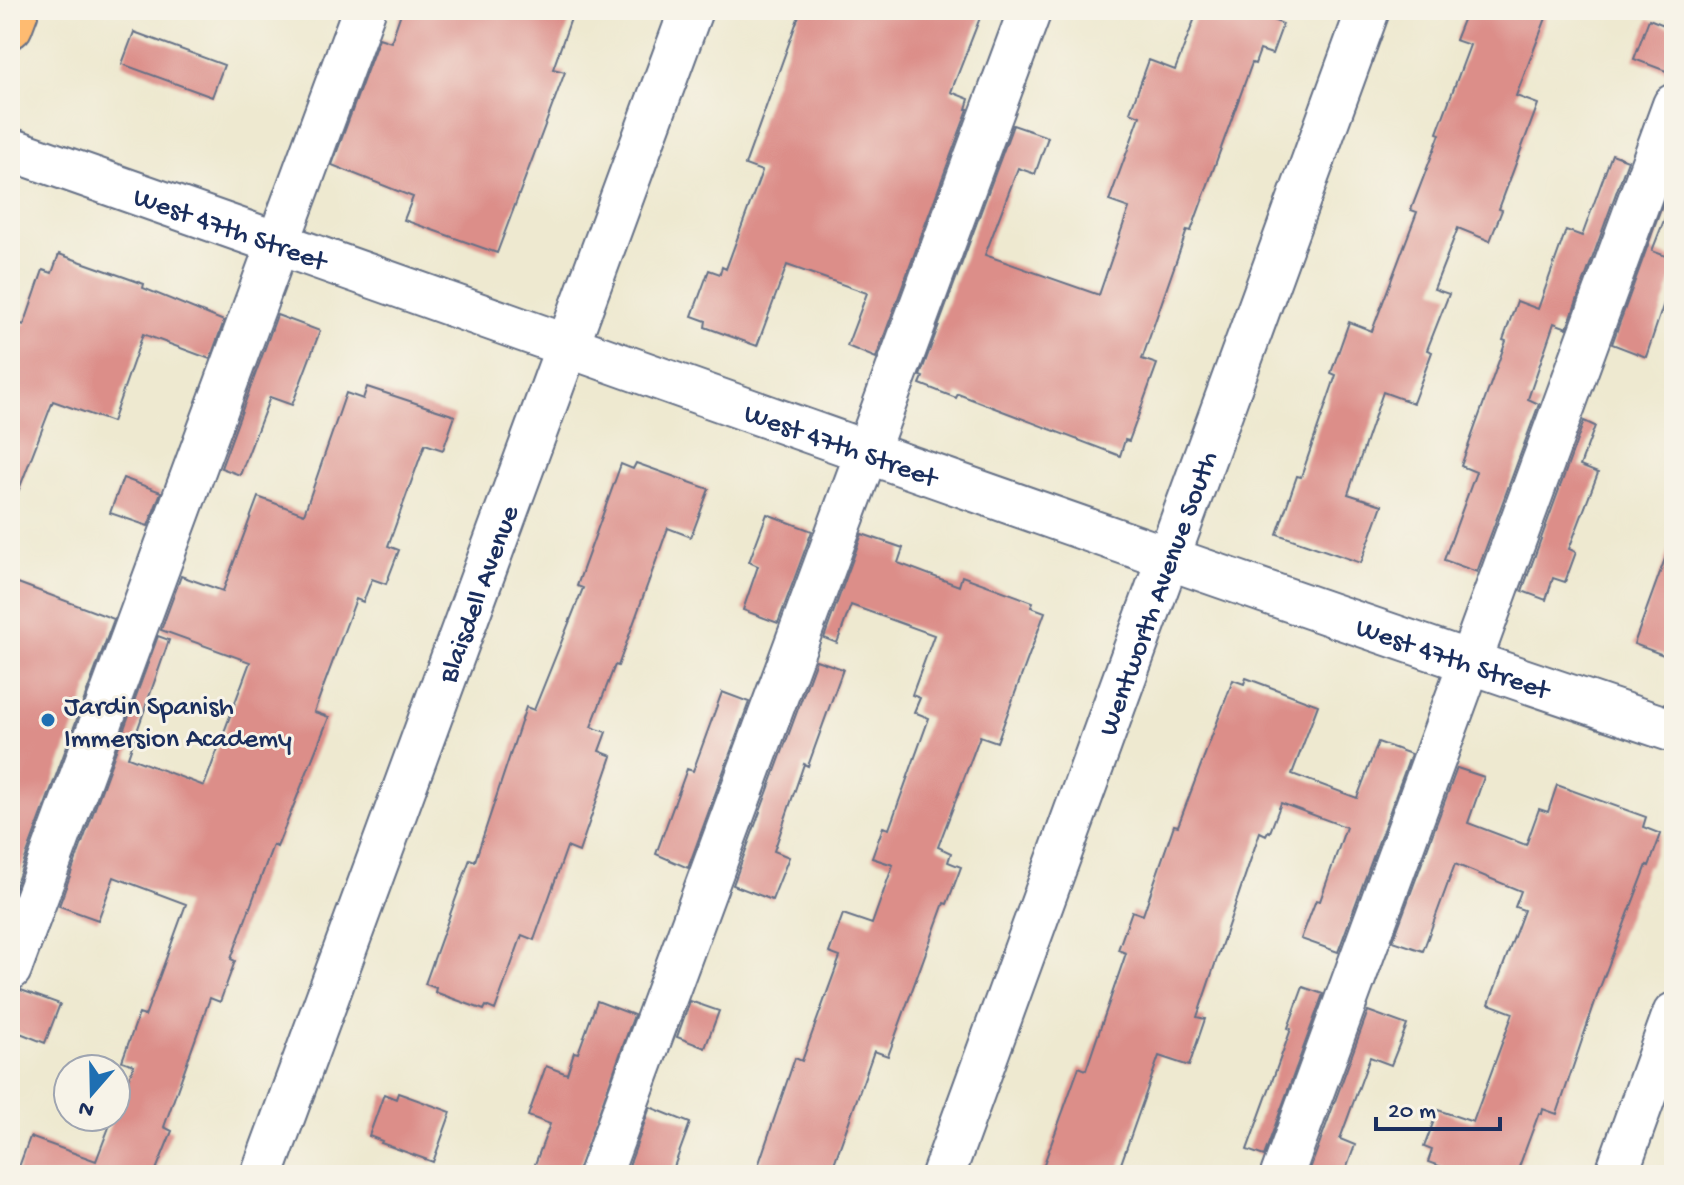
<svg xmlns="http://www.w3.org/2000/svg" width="1684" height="1185" viewBox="0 0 1684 1185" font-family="'Gochi Hand',sans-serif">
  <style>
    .building { fill: #dc8e89 }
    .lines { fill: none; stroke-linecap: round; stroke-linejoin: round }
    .minor-casing { stroke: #657086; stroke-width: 46 }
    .major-casing { stroke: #657086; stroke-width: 48 }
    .minor { stroke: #fff; stroke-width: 42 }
    .major { stroke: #febb71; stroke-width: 44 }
    .poi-dot { fill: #1f6fb2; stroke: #f7f3e8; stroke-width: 3 }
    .labels { text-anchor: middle; stroke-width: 6; stroke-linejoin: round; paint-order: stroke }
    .street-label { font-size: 28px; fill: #1b2f5e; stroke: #f7f3e8 }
    .poi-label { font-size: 28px; fill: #1b2f5e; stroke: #f7f3e8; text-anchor: start }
  </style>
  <rect width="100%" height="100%" fill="#f7f3e8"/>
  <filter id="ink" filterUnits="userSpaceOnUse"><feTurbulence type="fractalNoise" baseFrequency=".0125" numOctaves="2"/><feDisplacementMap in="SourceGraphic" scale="16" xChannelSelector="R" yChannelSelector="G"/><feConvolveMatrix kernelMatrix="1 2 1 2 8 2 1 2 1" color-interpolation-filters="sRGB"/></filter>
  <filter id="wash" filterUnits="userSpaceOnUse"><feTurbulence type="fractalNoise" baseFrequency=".006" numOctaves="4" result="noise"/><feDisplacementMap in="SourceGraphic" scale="32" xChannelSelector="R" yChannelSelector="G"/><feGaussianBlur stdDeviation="1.8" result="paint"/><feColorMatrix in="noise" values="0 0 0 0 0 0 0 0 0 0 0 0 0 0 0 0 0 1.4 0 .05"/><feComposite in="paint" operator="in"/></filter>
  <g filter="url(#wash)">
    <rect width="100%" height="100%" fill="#eee9d0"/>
    <g id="blocks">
      <!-- building -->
      <path class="building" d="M402 10H574L553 69 565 72 497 253 404 220 413 197 332 165 379 38 391 42Z
        M801 10H983L951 92 969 99 966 109H968L876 358 847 346 867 293 787 265 757 346 705 327 706 321 692 316 709 270 720 274 722 267 726 269 762 171 745 165Z
        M1198 10H1246L1283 24 1272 54 1260 50 1255 64 1252 63 1191 231 1187 230 1142 359 1157 364 1129 441 1125 440 1120 456 958 394 956 398 920 384 923 377 920 376 1013 125 1048 137 1035 174 1018 168 985 255 1099 295 1129 208 1109 201 1140 116 1130 112 1149 60 1175 70Z
        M1467 10H1524L1546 18 1516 96 1538 104 1499 209 1502 210 1490 241 1458 228 1434 289 1449 294 1427 350 1432 352 1413 403 1383 392 1348 494 1382 505 1361 563 1277 534 1297 476 1301 477 1336 375 1331 373 1349 322 1372 331 1417 212 1411 210 1440 134 1437 133 1470 45 1455 40Z
        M1649 19 1674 29V74L1634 59Z
        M134 32 224 65 212 97 122 64Z
        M1612 154 1628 160 1567 328 1554 323 1528 399 1539 404 1477 572 1444 560 1476 472 1461 466 1506 341 1503 340 1517 301 1538 309 1566 230 1582 236Z
        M1673 176 1674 195 1652 251 1674 259V273L1646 357 1612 344Z
        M59 254 144 284 143 288 224 321 210 359 143 334 112 422 53 401 13 505H10V320L24 325 43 270 52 273Z
        M277 315 320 331 292 405 270 397 240 475 221 468Z
        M367 387 455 416 443 450 425 444 388 546 399 550 386 584 372 579 363 602 356 599 314 712 329 717 277 847 273 845 231 959 235 961 220 1002 210 998 164 1127 172 1131 154 1175H16L30 1137 96 1161 113 1117H116V1109L134 1065 122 1061 139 1014 145 1016 186 904 114 877 98 920 59 906 158 636 169 640 128 757 204 786 250 662 161 630 181 576 223 591 258 497 304 514 346 393 363 399Z
        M1584 421 1595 426 1580 466 1598 473 1569 549 1576 552 1565 582 1553 578 1546 600 1522 591Z
        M636 463 709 489 691 537 668 528 618 666 615 665 591 727 606 732 599 751 612 756 579 852 567 847 534 940 522 935 495 1010 486 1006 484 1010 435 992 436 988 425 984 470 859 475 861 526 707 534 710 583 588 577 586 621 464 633 469Z
        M123 478 161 492 148 526 110 513Z
        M767 514 812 531 778 623 743 610 758 566 749 562Z
        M862 534 903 548 898 563 959 586 962 576 1033 602 1031 607 1045 612 997 742 980 736 938 847 951 853 948 862 961 867 947 904 944 903 888 1056 874 1051 830 1175H755L795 1058 802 1061 840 957 829 953 843 914 872 924 893 865 872 858 883 827 889 829 929 718 914 712 920 698 912 695 934 635 851 605 837 643 824 638Z
        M1670 545 1674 546V659L1634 644Z
        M10 580 114 619 14 889 10 887Z
        M816 660 843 669 808 766 804 764 774 851 789 857 772 900 733 885Z
        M1246 678 1318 705 1292 774 1357 798 1378 742 1411 754 1338 952 1301 939 1316 900 1320 901 1346 827 1281 803 1270 832 1268 831 1266 835 1260 832 1197 1017 1205 1019 1189 1066 1159 1056 1117 1175H1040L1079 1067 1086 1070 1126 953 1118 950 1132 911 1143 915 1174 825 1178 826 1233 680 1244 684Z
        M722 692 749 702 688 868 656 854 687 769 693 771Z
        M1457 768 1484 777 1468 823 1526 845 1539 809 1548 812 1557 785 1646 817 1643 827 1661 834 1649 866 1647 865 1599 990 1557 1114 1543 1109 1542 1114 1539 1113 1516 1175H1464L1428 1162 1432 1150 1424 1147 1438 1110 1473 1122 1513 1013 1489 1004 1524 910 1515 907 1521 891 1455 864 1423 951 1393 941Z
        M1303 987 1323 994 1264 1156 1247 1150 1291 1029 1288 1028Z
        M21 990 60 1004 45 1043 10 1029V992Z
        M597 1001 634 1015 577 1175H531L550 1124 528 1116 546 1066 567 1074 574 1052 578 1053Z
        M690 1001 719 1011 705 1048 677 1037Z
        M1368 1011 1407 1025 1391 1065 1370 1057 1340 1139 1355 1145 1344 1175H1316L1309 1172Z
        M398 1093 451 1112 433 1162 381 1143 382 1141 369 1136 384 1094 396 1099Z
        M650 1107 690 1123 671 1175H626Z"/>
    </g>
  </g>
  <g filter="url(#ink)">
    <use href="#blocks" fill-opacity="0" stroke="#657086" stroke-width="2"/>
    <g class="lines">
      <defs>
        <g id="minor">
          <path id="s1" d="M10 149C565 343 1117 545 1674 731"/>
          <path d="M10 969 364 10"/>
          <path id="s2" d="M262 1175 691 10"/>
          <path d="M600 1175 1030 10"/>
          <path id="s3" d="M943 1175 1368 10"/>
          <path d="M1282 1175 1674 105"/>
          <path d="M1616 1175 1674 1014"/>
        </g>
        <path id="major" d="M10 26 16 10"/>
      </defs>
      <!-- minor casing -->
      <use href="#minor" class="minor-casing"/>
      <!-- major casing -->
      <use href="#major" class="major-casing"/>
      <!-- minor -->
      <use href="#minor" class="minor"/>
      <!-- major -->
      <use href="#major" class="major"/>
    </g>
  </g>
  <!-- markers -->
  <circle class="poi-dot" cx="48" cy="720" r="8"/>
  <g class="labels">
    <!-- street labels -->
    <g class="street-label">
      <text dy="10" stroke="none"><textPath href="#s1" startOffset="234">West 47th Street</textPath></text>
      <text dy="10" stroke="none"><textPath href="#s1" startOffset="882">West 47th Street</textPath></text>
      <text dy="10" stroke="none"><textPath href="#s2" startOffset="620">Blaisdell Avenue</textPath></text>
      <text dy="10" stroke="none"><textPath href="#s3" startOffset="620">Wentworth Avenue South</textPath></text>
      <text dy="10" stroke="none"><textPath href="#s1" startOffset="1530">West 47th Street</textPath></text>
    </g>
    <!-- poi labels -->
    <g class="poi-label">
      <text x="64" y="714">Jardin Spanish<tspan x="64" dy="32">Immersion Academy</tspan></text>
    </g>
  </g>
  <!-- margin -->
  <rect width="1684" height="1185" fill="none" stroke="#f7f3e8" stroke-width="40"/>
  <!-- north arrow -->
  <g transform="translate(92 1093) rotate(200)"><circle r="38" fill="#f7f3e8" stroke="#9fa5b1" stroke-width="2"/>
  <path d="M0-6L14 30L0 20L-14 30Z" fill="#1f6fb2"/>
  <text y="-12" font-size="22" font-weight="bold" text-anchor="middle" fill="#1b2f5e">N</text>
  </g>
  <!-- scale -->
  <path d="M1376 1117v12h124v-12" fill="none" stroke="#1b2f5e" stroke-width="4"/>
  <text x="1388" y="1117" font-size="24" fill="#1b2f5e" stroke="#f7f3e8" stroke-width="6" paint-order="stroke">20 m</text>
</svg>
